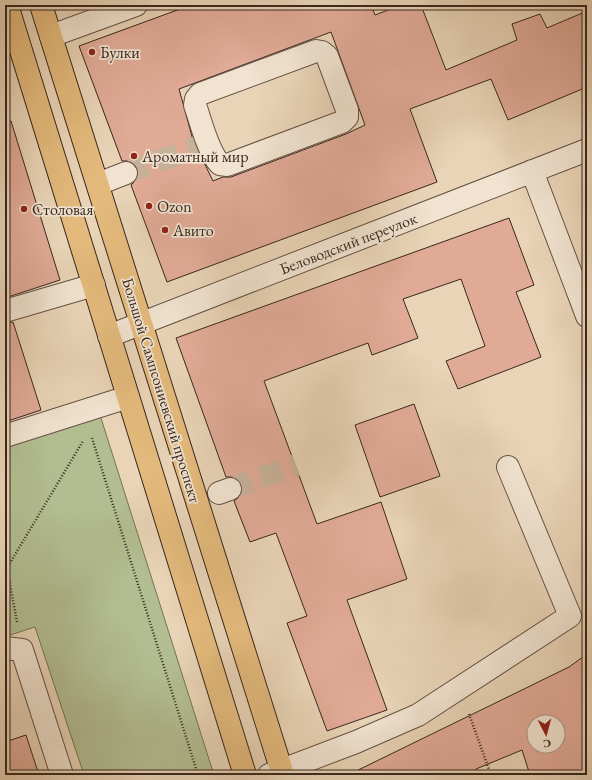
<svg xmlns="http://www.w3.org/2000/svg" width="592" height="780" viewBox="0 0 592 780" font-family="'EB Garamond',serif">
  <style>
    .green { fill: #b2be92; stroke: #757258 }
    .building { fill: #e1aa97; stroke: #38271f; fill-rule: evenodd }
    .lines { fill: none; stroke-linecap: round; stroke-linejoin: round }
    .minor-tunnel { stroke: #c6b199; stroke-width: 22; stroke-dasharray: 22 11; stroke-linecap: butt }
    .minor-casing { stroke: #645245; stroke-width: 24 }
    .major-casing { stroke: #38271f; stroke-width: 24 }
    .path { stroke: #38271f; stroke-width: 2.5; stroke-dasharray: 1 2; stroke-linecap: butt }
    .minor { stroke: #f1e3d0; stroke-width: 22 }
    .major { stroke: #e4ba7c; stroke-width: 22 }
    .poi-dot { fill: #8f2418; stroke: #f1e3d0; stroke-width: 1.5 }
    .labels { text-anchor: middle; stroke-width: 3.5; stroke-linejoin: round; paint-order: stroke }
    .poi-label { font-size: 16px; fill: #38271f; stroke: #f1e3d0; text-anchor: start }
    .street-label { font-size: 16px; fill: #38271f; stroke: #f1e3d0 }
  </style>
  <rect width="100%" height="100%" fill="#e9d4b7"/>
  <filter id="stains"><feTurbulence type="fractalNoise" baseFrequency=".005" numOctaves="4"/><feColorMatrix values="0 0 0 0 .2 0 0 0 0 .09 0 0 0 0 .02 0 0 0 .5 -.17"/></filter>
  <radialGradient id="worn" r=".72"><stop offset=".6" stop-color="#630" stop-opacity="0"/><stop offset="1" stop-color="#630" stop-opacity=".3"/></radialGradient>
  <!-- green -->
  <path class="green" d="M100 415 214 775H84L35 627 7 636 5 628V448Z"/>
  <!-- building -->
  <path class="building" d="M191 5H371L375 15 401 5H421L446 70 517 40 512 24 540 14 547 28 587 11V87L508 120 491 79 410 109 437 182 167 282 131 185 136 180 138 174V169L133 163 127 161H122L79 46ZM331 32 365 125 346 134 231 177H223L213 181 193 140 179 89Z
    M11 121 60 280 5 298V122Z
    M509 218 534 285 516 292 541 357 458 389 446 361 485 346 461 279 403 299 418 338 372 355 368 343 264 381 317 524 381 502 407 579 347 600 387 710 327 731 287 623 307 616 276 533 250 542 234 501 239 497 242 492V484L238 479 233 477H226L176 338Z
    M13 322 41 410 5 422V323Z
    M414 404 440 476 380 497 355 425Z
    M587 654V775H530L522 750 476 769 478 775H348L569 667ZM534 722H558V746H534Z
    M26 735 39 775H5V742Z"/>
  <g class="lines">
    <!-- minor-tunnel -->
    <path class="minor-tunnel" d="M126 173 200 146
      M230 489 296 465"/>
    <defs>
      <path id="minor" d="M51 36 136 5
        M316 51 322 52 327 56 347 110V117L342 122 227 165 220 164C208 152 201 122 195 105L196 99 200 94Z
        M532 171 578 292 587 291
        M98 184 126 173
        M578 292 587 316
        M5 311 94 285
        M109 336 587 150
        M5 436 128 397
        M219 493 230 489
        M5 648 22 650 62 775
        M269 775 356 742 418 715 570 616 508 467"/>
      <path id="major" d="M7 5 245 775
        M41 5 283 775"/>
    </defs>
    <!-- minor casing -->
    <use href="#minor" class="minor-casing"/>
    <!-- major casing -->
    <use href="#major" class="major-casing"/>
    <!-- path -->
    <path class="path" d="M92 438 198 775
      M17 622 7 568 83 441
      M469 714 491 775"/>
    <!-- minor -->
    <use href="#minor" class="minor"/>
    <!-- major -->
    <use href="#major" class="major"/>
  </g>
  <!-- markers -->
  <g class="poi-dot">
    <circle cx="92" cy="52" r="4"/>
    <circle cx="134" cy="156" r="4"/>
    <circle cx="149" cy="206" r="4"/>
    <circle cx="24" cy="209" r="4"/>
    <circle cx="165" cy="230" r="4"/>
  </g>
  <g class="labels">
    <!-- poi labels -->
    <g class="poi-label">
      <text x="100" y="58">Булки</text>
      <text x="142" y="162">Ароматный мир</text>
      <text x="157" y="212">Ozon</text>
      <text x="32" y="215">Столовая</text>
      <text x="173" y="236">Авито</text>
    </g>
    <!-- street labels -->
    <g class="street-label">
      <text transform="translate(348 243) rotate(-21)" y="6">Беловодский переулок</text>
      <text transform="translate(162 390) rotate(73)" y="6">Большой Сампсониевский проспект</text>
    </g>
  </g>
  <!-- margin -->
  <rect width="592" height="780" fill="none" stroke="#e9d4b7" stroke-width="20"/>
  <rect x="6" y="6" width="580" height="768" fill="none" stroke="#38271f" stroke-width="2"/>
  <rect x="10" y="10" width="572" height="760" fill="none" stroke="#38271f"/>
  <!-- north arrow -->
  <g transform="translate(546 734) rotate(174)"><circle r="19" fill="#f1e3d0" stroke="#a79889"/>
  <path d="M0-3L7 15L0 10L-7 15Z" fill="#8f2418"/>
  <text y="-6" font-size="11" font-weight="bold" text-anchor="middle" fill="#38271f">С</text>
  </g>
  <rect width="100%" height="100%" filter="url(#stains)"/>
  <rect width="100%" height="100%" fill="url(#worn)"/>
</svg>
